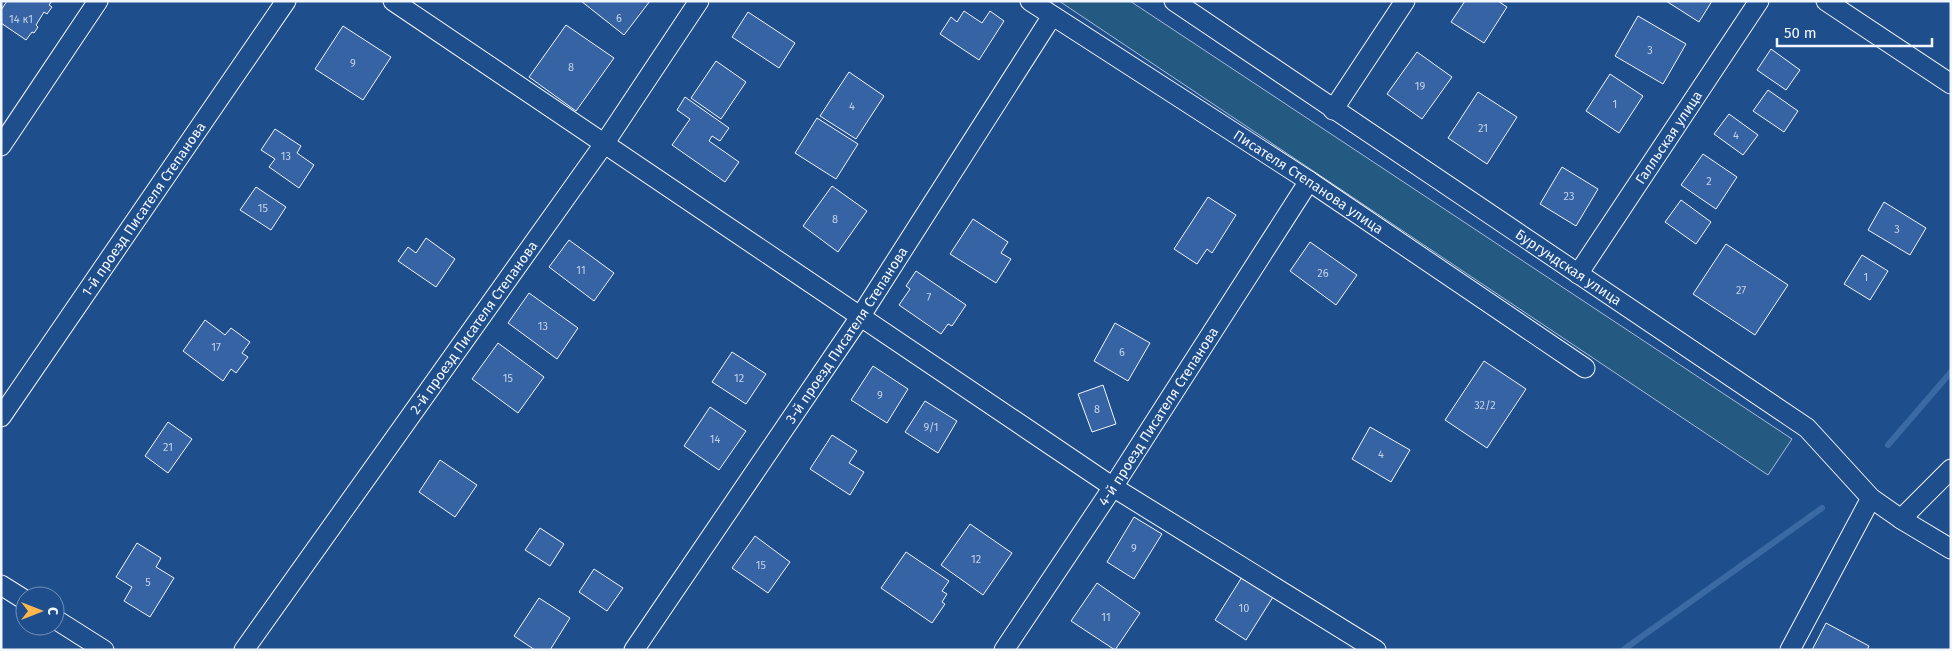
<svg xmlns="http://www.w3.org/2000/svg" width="1952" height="651" viewBox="0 0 1952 651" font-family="'Fira Sans',sans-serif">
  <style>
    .green { fill: #245a82; stroke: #a8bbd7 }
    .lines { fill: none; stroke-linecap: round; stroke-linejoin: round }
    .stream { stroke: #3b69a3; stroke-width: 6 }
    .building { fill: #3563a3; stroke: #f2f6ff }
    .street-casing { stroke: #f2f6ff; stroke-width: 21 }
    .street { stroke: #1f4e8c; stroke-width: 19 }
    .labels { text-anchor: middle; stroke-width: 4; stroke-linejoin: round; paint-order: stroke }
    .number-label { font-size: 11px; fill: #c3d1e8 }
    .street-label { font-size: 14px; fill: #f2f6ff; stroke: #1f4e8c }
  </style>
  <rect width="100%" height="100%" fill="#1f4e8c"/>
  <!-- green -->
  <path class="green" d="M1059 1H1130L1792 439 1768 475Z"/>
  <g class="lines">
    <!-- stream -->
    <path class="stream" d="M1888 445 1951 372
      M1623 650 1822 508"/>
  </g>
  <!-- building -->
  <path class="building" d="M7 1H52L49 5 52 7 47 14 44 12 36 25 38 27 34 33 32 32 26 40 1 23V10Z
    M581 1H650L624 35Z
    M1465 1H1498L1507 7 1484 43 1451 22Z
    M1666 1H1712L1699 22Z
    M964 11 982 23 990 11 1004 21 979 60 940 34 951 17 957 22Z
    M748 12 795 43 779 68 732 37Z
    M1638 16 1686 44 1663 84 1615 56Z
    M566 25 614 58 576 111 529 77Z
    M343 26 391 57 363 100 315 69Z
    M1771 49 1800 70 1786 90 1757 70Z
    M1417 52 1452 77 1422 119 1387 94Z
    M716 61 746 82 721 119 691 98Z
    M849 72 884 96 856 139 820 116Z
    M1610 74 1643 96 1619 133 1586 111Z
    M1768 90 1798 111 1784 132 1753 111Z
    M1478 92 1517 117 1487 164 1448 138Z
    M685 97 729 128 720 141 712 136 709 141 739 162 725 182 672 145 690 119 677 110Z
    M1729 114 1758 135 1743 155 1714 134Z
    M817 118 858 144 836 179 795 153Z
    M275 129 301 146 297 153 314 165 299 188 269 167 275 159 261 150Z
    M1703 154 1737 177 1716 209 1681 185Z
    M1562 167 1598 189 1576 226 1540 204Z
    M832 186 867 211 838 252 803 226Z
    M256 187 286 207 271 230 240 210Z
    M1208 197 1236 215 1212 253 1207 249 1197 264 1174 249Z
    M1681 200 1711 222 1696 244 1665 222Z
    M1884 202 1926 228 1910 255 1868 230Z
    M973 219 1008 242 1001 253 1011 259 996 283 950 254Z
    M426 238 455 259 436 287 398 261 408 247 416 253Z
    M569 240 614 273 594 301 549 267Z
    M1310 242 1357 275 1336 305 1290 271Z
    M1726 244 1788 285 1755 335 1693 294Z
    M1862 255 1888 271 1870 300 1844 284Z
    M916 271 966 305 952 326 948 324 941 334 899 305 910 289 906 286Z
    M529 293 578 328 557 359 508 323Z
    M205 320 225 335 231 328 250 342 242 353 248 357 236 373 231 369 223 381 183 351Z
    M1115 323 1150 343 1128 381 1094 361Z
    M498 343 544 377 518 413 472 379Z
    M732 352 766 374 746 404 712 382Z
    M1484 361 1526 389 1487 448 1445 420Z
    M873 366 908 389 887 423 851 400Z
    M1103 385 1116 424 1092 432 1078 394Z
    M925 401 957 421 938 453 905 432Z
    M710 407 746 431 719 470 684 446Z
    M168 422 192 439 168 473 145 456Z
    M1370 427 1410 450 1391 482 1352 459Z
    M832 435 857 451 849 463 864 472 850 495 810 469Z
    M440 460 477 485 455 517 419 492Z
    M1134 517 1162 534 1134 579 1107 562Z
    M970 524 1012 553 983 595 941 565Z
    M540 528 564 544 550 566 525 550Z
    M755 536 790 562 768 593 732 568Z
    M137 543 161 558 156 567 174 578 150 617 124 601 132 587 116 577Z
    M906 552 949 581 942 591 947 594 942 602 945 604 932 623 881 588Z
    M594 569 623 588 607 611 579 592Z
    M1242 577 1273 597 1246 640 1215 620Z
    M1097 583 1140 613 1115 650 1071 621Z
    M539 598 570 618 550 650H535L514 636Z
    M1826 623 1869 646 1867 650H1812Z"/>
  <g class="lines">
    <defs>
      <g id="street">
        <path d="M393 1 1113 487 1376 650"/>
        <path id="s1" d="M1030 1 1309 181 1585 368"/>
        <path id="s2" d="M1174 1 1807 428 1871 498 1901 519 1951 549"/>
        <path d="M1826 1 1951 84"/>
        <path d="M1333 110 1405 1"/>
        <path d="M1 146 98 1"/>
        <path id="s3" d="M1578 274 1759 1"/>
        <path id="s4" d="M1 417 286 1"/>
        <path d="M1901 519 1951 469"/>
        <path d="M1 585 25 600"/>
        <path d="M55 619 104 650"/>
        <path id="s5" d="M244 650 604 144 699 1"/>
        <path id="s6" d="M634 650 860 317 1052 16"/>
        <path id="s7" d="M1004 650 1113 487 1309 181"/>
        <path d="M1790 650 1871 498"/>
      </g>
    </defs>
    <!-- street casing -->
    <use href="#street" class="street-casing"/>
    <!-- street -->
    <use href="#street" class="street"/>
  </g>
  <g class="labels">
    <!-- number labels -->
    <g class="number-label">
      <text x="619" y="22">6</text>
      <text x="21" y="23">14 к1</text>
      <text x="1650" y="54">3</text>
      <text x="353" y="67">9</text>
      <text x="571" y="71">8</text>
      <text x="1420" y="90">19</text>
      <text x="1615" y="108">1</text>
      <text x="852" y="110">4</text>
      <text x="1483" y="132">21</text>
      <text x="1736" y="139">4</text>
      <text x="286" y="160">13</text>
      <text x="1709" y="185">2</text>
      <text x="1569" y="200">23</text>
      <text x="263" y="212">15</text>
      <text x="835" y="223">8</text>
      <text x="1897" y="233">3</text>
      <text x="581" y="274">11</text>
      <text x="1323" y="277">26</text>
      <text x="1866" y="281">1</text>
      <text x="1741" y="294">27</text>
      <text x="929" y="301">7</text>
      <text x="543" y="330">13</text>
      <text x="216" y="351">17</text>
      <text x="1122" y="356">6</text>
      <text x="508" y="382">15</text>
      <text x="739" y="382">12</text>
      <text x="880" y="399">9</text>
      <text x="1485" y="409">32/2</text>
      <text x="1097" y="413">8</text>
      <text x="931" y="431">9/1</text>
      <text x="715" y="443">14</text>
      <text x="168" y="451">21</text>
      <text x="1381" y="458">4</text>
      <text x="1134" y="552">9</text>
      <text x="976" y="563">12</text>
      <text x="761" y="569">15</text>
      <text x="148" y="586">5</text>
      <text x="1244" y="612">10</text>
      <text x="1106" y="621">11</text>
    </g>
    <!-- street labels -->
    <g class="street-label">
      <text dy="5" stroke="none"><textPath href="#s3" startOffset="164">Галльская улица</textPath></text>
      <text dy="5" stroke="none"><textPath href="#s1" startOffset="332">Писателя Степанова улица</textPath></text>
      <text dy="5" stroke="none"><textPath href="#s4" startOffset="252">1-й проезд Писателя Степанова</textPath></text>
      <text dy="5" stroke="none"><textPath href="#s2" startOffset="476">Бургундская улица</textPath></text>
      <text dy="5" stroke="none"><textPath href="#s5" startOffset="396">2-й проезд Писателя Степанова</textPath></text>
      <text dy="5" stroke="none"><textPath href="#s6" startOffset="380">3-й проезд Писателя Степанова</textPath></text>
      <text dy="5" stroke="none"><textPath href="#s7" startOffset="280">4-й проезд Писателя Степанова</textPath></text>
    </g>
  </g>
  <!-- border -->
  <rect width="1952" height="651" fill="none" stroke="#f2f6ff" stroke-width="5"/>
  <!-- north arrow -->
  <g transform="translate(40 611) rotate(90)"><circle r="24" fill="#1f4e8c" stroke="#7391ba"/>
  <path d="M0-4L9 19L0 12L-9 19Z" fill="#ffb74d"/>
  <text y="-8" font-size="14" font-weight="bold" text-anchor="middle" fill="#f2f6ff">С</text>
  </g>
  <!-- scale -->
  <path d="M1777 38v8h155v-8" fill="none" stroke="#f2f6ff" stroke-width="2.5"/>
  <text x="1784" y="38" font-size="15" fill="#f2f6ff" stroke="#1f4e8c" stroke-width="4" paint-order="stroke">50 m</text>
</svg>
